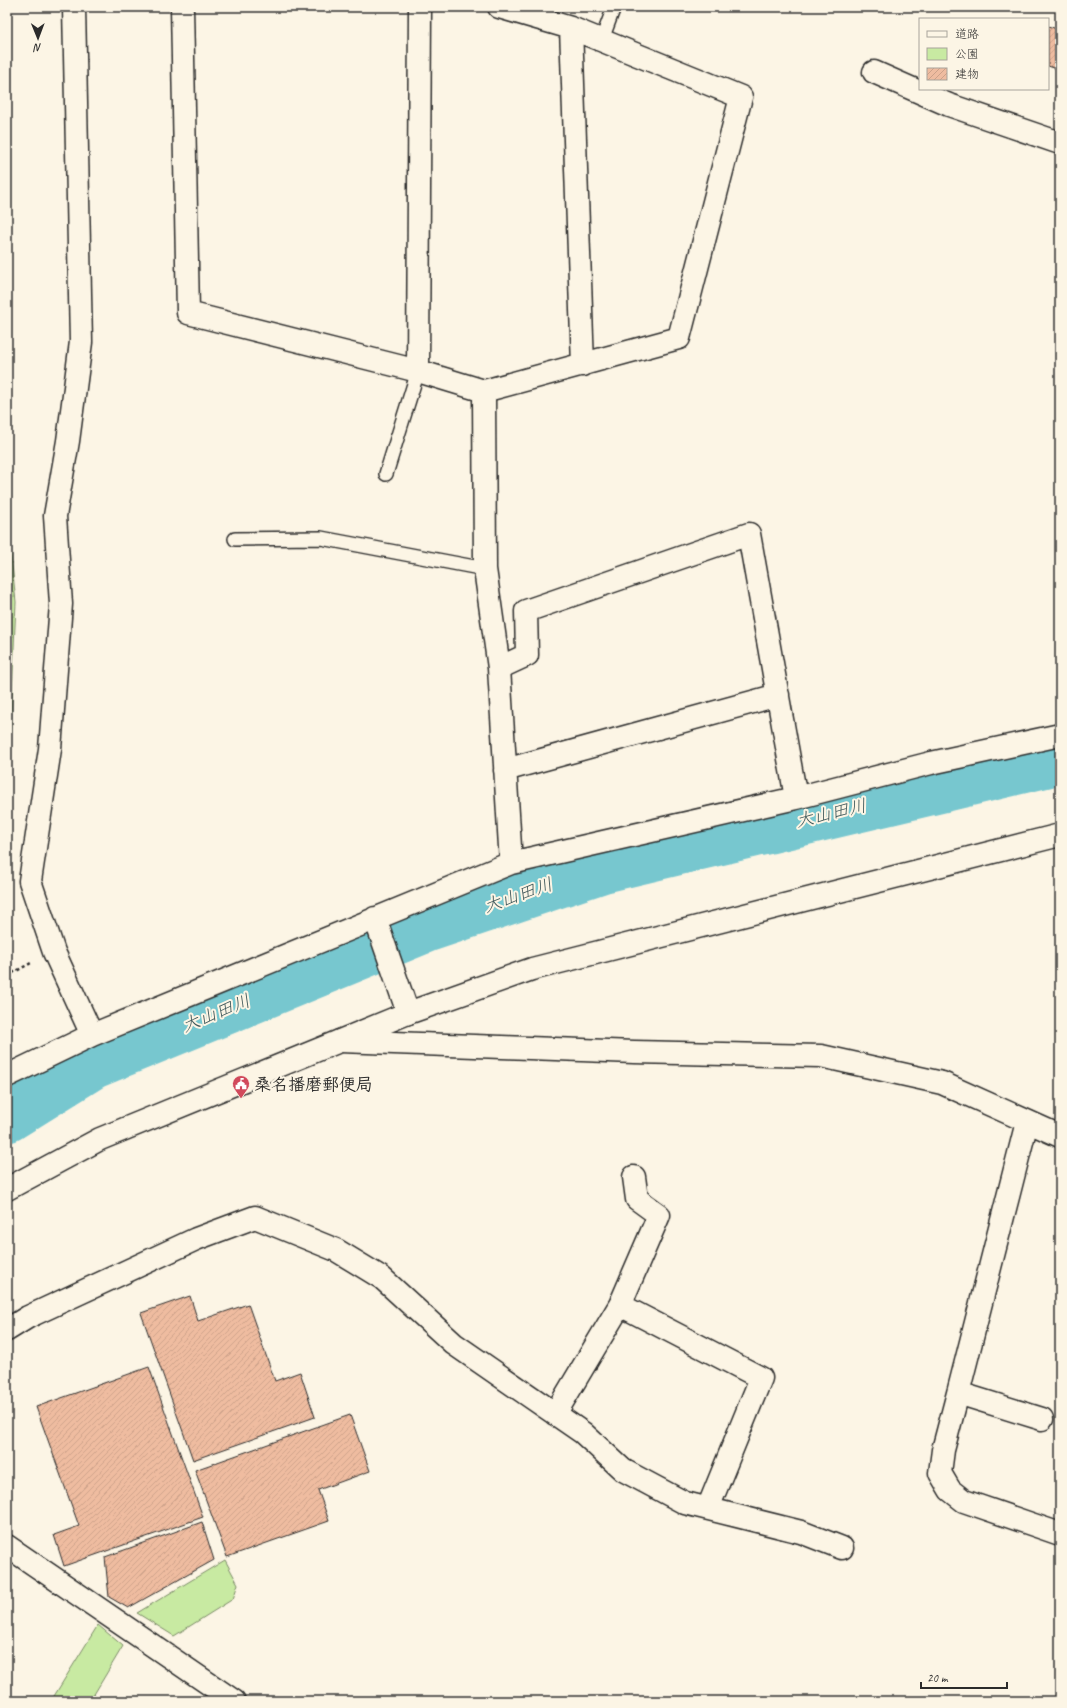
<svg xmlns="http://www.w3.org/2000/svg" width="1067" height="1708" viewBox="0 0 1067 1708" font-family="Caveat,'Klee One',sans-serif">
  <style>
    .green { fill: #c8eaa2; stroke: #7a8a66 }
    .forest { fill: url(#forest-firs); stroke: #7a8a66 }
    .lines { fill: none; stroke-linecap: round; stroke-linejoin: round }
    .river { stroke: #77c7cf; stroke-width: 51 }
    .building { fill: url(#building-hatch); stroke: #2b2b2b }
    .service-casing { stroke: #2b2b2b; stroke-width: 16 }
    .minor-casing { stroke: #2b2b2b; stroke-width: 25 }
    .tertiary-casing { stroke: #2b2b2b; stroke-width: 25 }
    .path { stroke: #2b2b2b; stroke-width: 2.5; stroke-dasharray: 3 3; stroke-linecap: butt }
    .service { stroke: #fcf5e5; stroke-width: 13 }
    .minor { stroke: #fcf5e5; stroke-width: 22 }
    .tertiary { stroke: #fcf5e5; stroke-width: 22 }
    .labels { text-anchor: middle; stroke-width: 4; stroke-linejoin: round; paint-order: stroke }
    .poi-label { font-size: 17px; font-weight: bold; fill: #2b2b2b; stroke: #fcf5e5; text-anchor: start }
    .water-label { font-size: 18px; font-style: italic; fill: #425a5c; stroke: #fcf5e5 }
  </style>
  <defs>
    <pattern id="forest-firs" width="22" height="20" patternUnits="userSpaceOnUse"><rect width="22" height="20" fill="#c8eaa2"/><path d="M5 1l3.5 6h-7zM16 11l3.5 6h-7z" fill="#acc98c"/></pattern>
    <pattern id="building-hatch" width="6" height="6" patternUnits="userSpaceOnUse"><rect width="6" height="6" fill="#efbca0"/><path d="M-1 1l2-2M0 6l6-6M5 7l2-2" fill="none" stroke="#cda28a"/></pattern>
  </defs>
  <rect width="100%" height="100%" fill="#fcf5e5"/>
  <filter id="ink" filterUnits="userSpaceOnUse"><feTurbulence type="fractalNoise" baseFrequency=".025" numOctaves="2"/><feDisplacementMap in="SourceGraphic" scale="8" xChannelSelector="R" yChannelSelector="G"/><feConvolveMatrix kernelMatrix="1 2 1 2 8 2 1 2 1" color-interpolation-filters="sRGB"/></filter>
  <g filter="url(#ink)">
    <!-- green -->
    <path class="green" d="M225 1560 238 1584 233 1599 174 1636 137 1613Z
      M98 1625 123 1646 90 1701H51Z"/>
    <!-- forest -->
    <path class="forest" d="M7 518 16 602 10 741 7 749Z"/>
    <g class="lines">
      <!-- river -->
      <path class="river" d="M7 1117 92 1064 429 926 601 868 1060 759"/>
    </g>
    <!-- building -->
    <path class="building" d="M1048 26 1060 30V70L1048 66Z
      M190 1296 198 1321 248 1304 275 1381 300 1372 315 1417 193 1460 141 1313Z
      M149 1367 203 1517 64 1566 54 1535 79 1526 36 1407Z
      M350 1415 370 1471 318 1490 329 1521 227 1557 195 1470Z
      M202 1522 214 1560 128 1608 109 1597 105 1557Z"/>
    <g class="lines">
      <defs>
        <path id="service" d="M601 42 614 7
          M386 474 418 371
          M235 539 321 538 485 569"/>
        <path id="minor" d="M74 7 81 342 68 441 55 516 61 604 50 749 30 881 54 952 92 1035
          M182 7 188 313 418 371 484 391 485 569 499 668 511 863
          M571 28 583 365
          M874 72 949 105 1060 143
          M418 371 420 7
          M484 391 679 338 741 97 571 28 499 7
          M499 668 527 655 526 611 749 534 796 798
          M505 770 778 695
          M375 918 408 1013
          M340 1041 634 1052 821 1056 942 1083 1060 1136
          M7 1076 92 1035 511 863 796 798 931 763 1060 735
          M1027 1122 958 1393 1042 1419
          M620 1305 761 1378 708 1508
          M7 1330 28 1317 196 1239 255 1217 336 1250 382 1278 454 1344 583 1433 623 1470 685 1503 801 1532 842 1548
          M958 1393 943 1450 940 1473 950 1490 964 1501 1060 1534
          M555 1414 620 1305 659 1215 637 1199 634 1177
          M7 1546 234 1701"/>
        <path id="tertiary" d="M7 1189 100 1139 408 1013 532 969 1060 835"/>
      </defs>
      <!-- service casing -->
      <use href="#service" class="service-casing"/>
      <!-- minor casing -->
      <use href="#minor" class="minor-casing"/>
      <!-- tertiary casing -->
      <use href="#tertiary" class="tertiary-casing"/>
      <!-- path -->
      <path class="path" d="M7 976 31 963"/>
      <!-- service -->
      <use href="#service" class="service"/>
      <!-- minor -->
      <use href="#minor" class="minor"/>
      <!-- tertiary -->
      <use href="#tertiary" class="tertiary"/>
    </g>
  </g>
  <!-- icons -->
  <defs>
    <symbol id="civic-pin" viewBox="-11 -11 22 30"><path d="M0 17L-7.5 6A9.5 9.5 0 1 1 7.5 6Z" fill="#d1495b" stroke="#fcf5e5"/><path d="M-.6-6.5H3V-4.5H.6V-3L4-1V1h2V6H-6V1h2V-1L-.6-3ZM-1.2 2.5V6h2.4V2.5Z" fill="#fff"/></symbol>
  </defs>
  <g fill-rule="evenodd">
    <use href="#civic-pin" x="231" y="1074" width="20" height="27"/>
  </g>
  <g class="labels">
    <!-- poi labels -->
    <g class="poi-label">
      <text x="254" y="1090">桑名播磨郵便局</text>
    </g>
    <!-- water labels -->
    <g class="water-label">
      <text transform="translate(831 813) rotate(-13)" y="6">大山田川</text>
      <text transform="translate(518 895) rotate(-19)" y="6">大山田川</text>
      <text transform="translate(216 1013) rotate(-22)" y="6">大山田川</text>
    </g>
  </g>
  <!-- margin -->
  <rect width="1067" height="1708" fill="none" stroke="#fcf5e5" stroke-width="24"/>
  <rect x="12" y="12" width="1043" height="1684" fill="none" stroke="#2b2b2b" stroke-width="1.5" filter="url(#ink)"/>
  <!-- legend -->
  <rect x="919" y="18" width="130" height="72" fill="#fcf5e5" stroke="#a8a49b"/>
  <rect x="927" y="31" width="20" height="6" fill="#fcf5e5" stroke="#a8a49b"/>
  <text x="955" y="38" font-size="12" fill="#2b2b2b">道路</text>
  <rect x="927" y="48" width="20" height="12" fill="#c8eaa2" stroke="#a8a49b"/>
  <text x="955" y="58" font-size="12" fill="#2b2b2b">公園</text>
  <rect x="927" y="68" width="20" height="12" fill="url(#building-hatch)" stroke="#a8a49b"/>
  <text x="955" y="78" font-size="12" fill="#2b2b2b">建物</text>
  <!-- north arrow -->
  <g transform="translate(38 38) rotate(179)" stroke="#fcf5e5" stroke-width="3" paint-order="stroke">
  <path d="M0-3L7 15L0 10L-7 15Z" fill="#2b2b2b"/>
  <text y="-6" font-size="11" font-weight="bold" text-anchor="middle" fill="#2b2b2b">N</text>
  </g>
  <!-- scale -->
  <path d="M921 1682v6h86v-6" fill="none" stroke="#2b2b2b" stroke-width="2"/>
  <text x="927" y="1682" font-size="12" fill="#2b2b2b" stroke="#fcf5e5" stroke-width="3" paint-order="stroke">20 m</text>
</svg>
